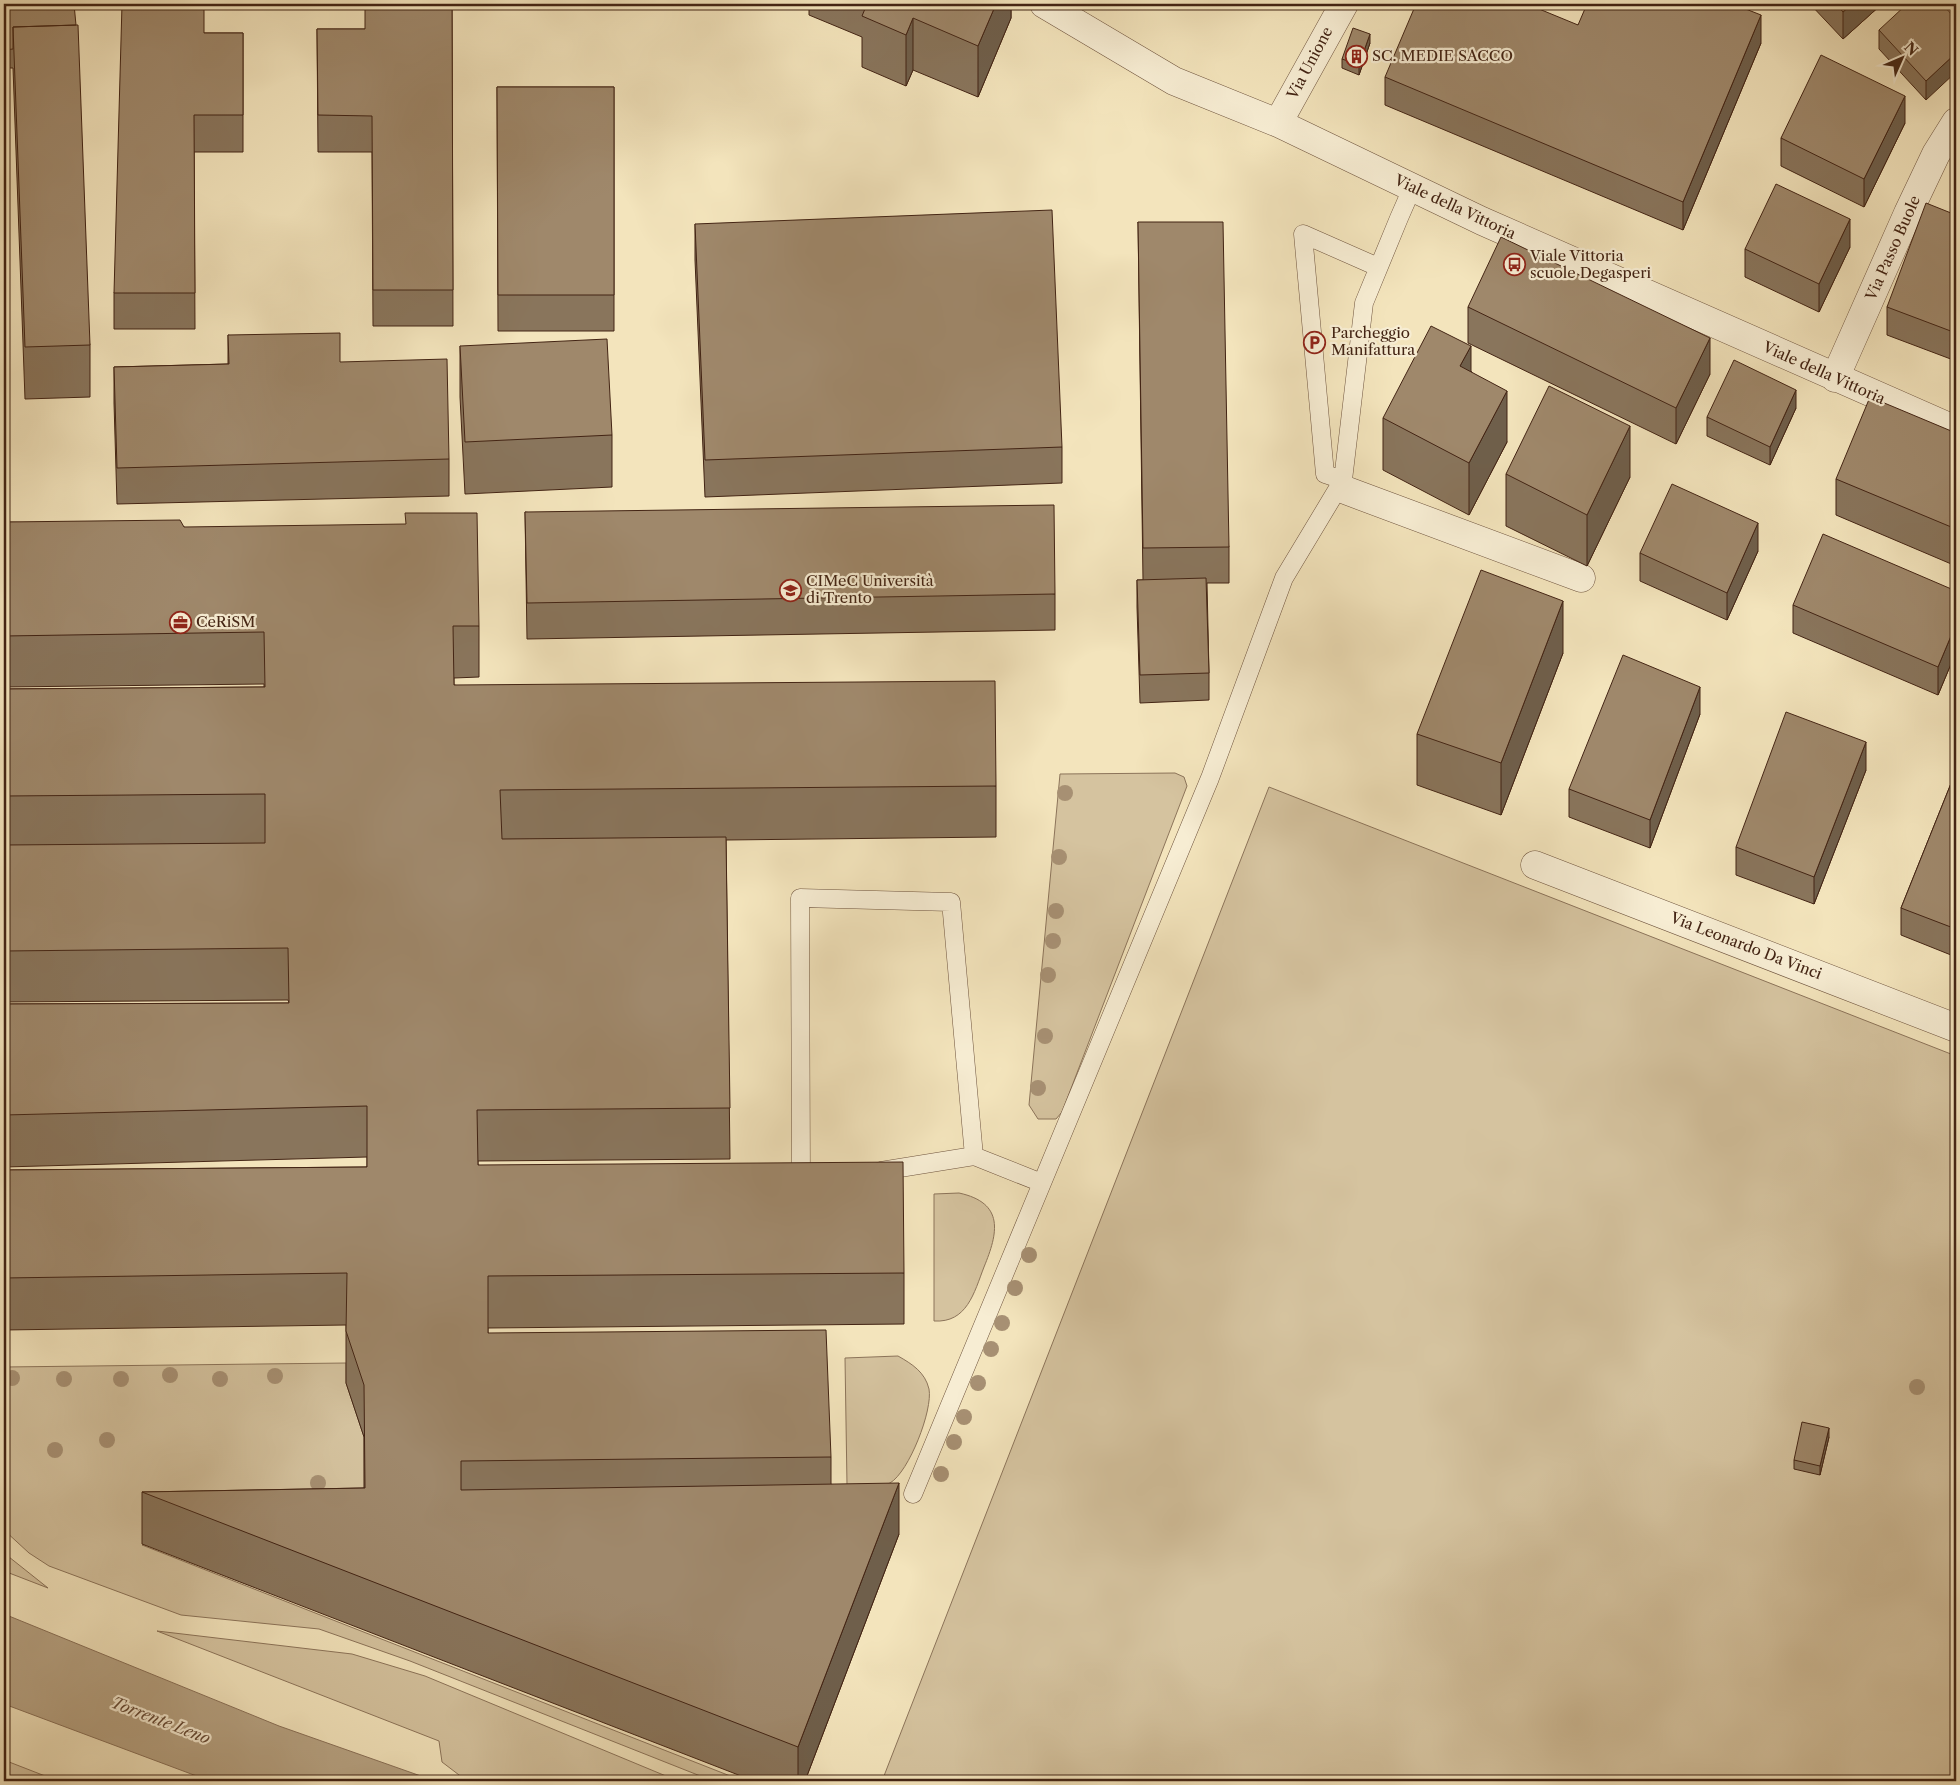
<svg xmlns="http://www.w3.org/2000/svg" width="1960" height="1785" viewBox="0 0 1960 1785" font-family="'Libre Caslon Text',serif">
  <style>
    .green { fill: #d5c39f; stroke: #8c745a }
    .water { fill: #b7a383; stroke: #897057 }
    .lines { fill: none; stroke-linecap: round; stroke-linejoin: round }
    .lane-casing { stroke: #6f543e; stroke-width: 19 }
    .street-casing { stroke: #6f543e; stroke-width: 29 }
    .lane { stroke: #f7edd3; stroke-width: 18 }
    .street { stroke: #f7edd3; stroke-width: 28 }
    .tree { fill: #a79073 }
    .wall { fill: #89755c; stroke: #432414 }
    .shaded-wall { fill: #6f5f4b; stroke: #432414 }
    .building { fill: #9f886b; stroke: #432414 }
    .labels { text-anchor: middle; stroke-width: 4.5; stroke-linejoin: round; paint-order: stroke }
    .poi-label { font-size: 15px; fill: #432414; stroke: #f7edd3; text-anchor: start }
    .street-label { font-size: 15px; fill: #432414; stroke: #f7edd3 }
    .water-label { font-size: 16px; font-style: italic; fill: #664a35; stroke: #f7edd3 }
  </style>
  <rect width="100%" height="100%" fill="#f3e4bc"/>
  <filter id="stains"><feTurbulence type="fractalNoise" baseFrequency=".004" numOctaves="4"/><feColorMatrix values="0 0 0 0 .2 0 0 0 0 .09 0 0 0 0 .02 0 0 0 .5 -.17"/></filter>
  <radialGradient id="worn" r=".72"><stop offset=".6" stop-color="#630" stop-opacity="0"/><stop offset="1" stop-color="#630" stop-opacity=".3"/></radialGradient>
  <!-- green -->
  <path class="green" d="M1175 773 1184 777 1187 786 1062 1112 1056 1119H1038L1029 1105 1060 774Z
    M1269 787 1956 1056V1781H882Z
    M959 1193C1005 1203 998 1233 984 1267 974 1293 967 1323 934 1321V1194Z
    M898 1356C912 1364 925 1372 929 1389 933 1410 909 1472 890 1483 880 1488 859 1484 847 1485L845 1358Z
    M346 1363V1383L364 1437 365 1540 142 1545 743 1781H713L410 1661 319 1629 181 1615 49 1566 29 1553 4 1530V1367Z
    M4 1553 48 1588 4 1571Z
    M157 1631 352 1654 425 1676 678 1781H480L463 1778 442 1762 439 1741Z
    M4 1760 58 1781H4Z"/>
  <!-- water -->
  <path class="water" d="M4 1614 279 1726 435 1781H210L4 1704Z"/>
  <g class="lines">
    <defs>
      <path id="lane" d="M1378 267 1303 234 1325 474 1343 480 1364 303 1399 218 1413 186
        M881 1171 974 1156 1042 1183
        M803 1183H801L800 898 951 902 974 1156
        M913 1494 1210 778 1284 578 1343 480 1344 485"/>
      <path id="street" d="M1044 4 1174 81 1278 123 1482 221 1956 430
        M1278 123 1344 4
        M1835 378 1908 213 1936 154 1956 122
        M1345 490 1581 578
        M1535 865 1956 1028"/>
    </defs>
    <!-- lane casing -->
    <use href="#lane" class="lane-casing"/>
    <!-- street casing -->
    <use href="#street" class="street-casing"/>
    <!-- lane -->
    <use href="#lane" class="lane"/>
    <!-- street -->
    <use href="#street" class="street"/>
  </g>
  <!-- trees -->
  <g class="tree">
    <circle cx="1065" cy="793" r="8"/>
    <circle cx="1059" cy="857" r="8"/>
    <circle cx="1056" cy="911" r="8"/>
    <circle cx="1053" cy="941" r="8"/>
    <circle cx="1048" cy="975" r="8"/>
    <circle cx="1045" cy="1036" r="8"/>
    <circle cx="1038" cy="1088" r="8"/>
    <circle cx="1029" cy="1255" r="8"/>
    <circle cx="1015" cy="1288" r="8"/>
    <circle cx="1002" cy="1323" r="8"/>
    <circle cx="991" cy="1349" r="8"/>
    <circle cx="170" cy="1375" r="8"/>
    <circle cx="275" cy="1376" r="8"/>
    <circle cx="12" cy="1378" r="8"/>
    <circle cx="64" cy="1379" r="8"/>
    <circle cx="121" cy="1379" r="8"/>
    <circle cx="220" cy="1379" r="8"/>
    <circle cx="978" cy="1383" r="8"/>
    <circle cx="1917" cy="1387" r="8"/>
    <circle cx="964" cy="1417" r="8"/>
    <circle cx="107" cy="1440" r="8"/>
    <circle cx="954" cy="1442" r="8"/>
    <circle cx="55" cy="1450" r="8"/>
    <circle cx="941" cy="1474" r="8"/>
    <circle cx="318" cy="1483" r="8"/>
  </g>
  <!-- wall -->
  <path class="wall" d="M4 4 90 345V397L25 399 13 68H4Z
    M452 4 453 326H373L372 152H318L317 29H365Z
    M809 4H1011V18L978 97 913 70 906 86 862 67V37L809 15Z
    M1810 4H1882L1843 39Z
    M1942 4 1926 100 1879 49V30Z
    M1578 25 1761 43 1683 230 1385 105V77Z
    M204 33H243V152H194L195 329H114V293Z
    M1370 43 1359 75 1342 68V59Z
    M497 87H614V331H498Z
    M1905 123 1864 207 1781 166V138Z
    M1956 215V361L1887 335V307Z
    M1138 222 1229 547V583H1207L1209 673V700L1140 703 1137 607V580H1143Z
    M695 224 1062 447V483L705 497 695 260Z
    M1850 247 1819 312 1745 277V249Z
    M1468 307 1710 374 1676 444 1468 343Z
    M228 335 340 362 449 459V496L117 504 114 403V367L228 364Z
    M460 346 612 435V487L465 494 460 397Z
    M1471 371 1507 442 1469 515 1383 470V418Z
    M1796 408 1770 465 1707 436V417Z
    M1956 433V566L1836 515V479Z
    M1506 474 1630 477 1587 566 1506 526Z
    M525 512 1055 594V630L527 639Z
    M4 522 184 527 479 626V677L454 678V685L996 786V837L726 840 730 1159 478 1161V1165L904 1273V1324L488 1328V1333L831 1457V1484L899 1534 805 1781H754L142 1544V1492L364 1488V1437L346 1383V1325L4 1330V1170L367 1167V1157L4 1167V1004L289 1003 288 1000 4 1002V689L264 687V684L4 687Z
    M1758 551 1727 620 1640 581V553Z
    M1956 591V652L1938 695 1793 633V605Z
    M1563 653 1501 815 1417 785V734Z
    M1700 714 1650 848 1569 817V789Z
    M1866 770 1814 904 1736 875V847Z
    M1956 771V957L1901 935V908Z
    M1829 1437 1820 1475 1794 1469V1460Z"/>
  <!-- shaded-wall -->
  <path class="shaded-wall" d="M996 4H1011V18L978 97V46Z
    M1852 4H1882L1843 39V12Z
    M1761 15V43L1683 230V202Z
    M913 18V70L906 86V35Z
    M1370 34V43L1359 75V65Z
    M1956 53V72L1926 100V81Z
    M1905 96V123L1864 207V179Z
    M1850 219V247L1819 312V284Z
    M1710 338V374L1676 444V408Z
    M1471 346V398L1460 366Z
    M1796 390V408L1770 465V447Z
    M1507 391V442L1469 515V463Z
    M1630 426V477L1587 566V515Z
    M1758 523V551L1727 620V593Z
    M1563 601V653L1501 815V763Z
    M1956 624V652L1938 695V667Z
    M1700 687V714L1650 848V820Z
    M1866 742V770L1814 904V877Z
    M1829 1428V1437L1820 1475V1466Z
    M899 1483V1534L805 1781H798V1747Z"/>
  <!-- building -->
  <path class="building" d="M4 4H74L76 25 13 27V49L4 50Z
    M122 4H204V33H243V115H194L195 293H114Z
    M365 4H452L453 290H373L372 116 318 115 317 29H365Z
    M867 4H996L978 46 913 18 906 35 862 16Z
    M1416 4H1527L1578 25 1587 4H1733L1761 15 1683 202 1385 77Z
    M1836 4H1852L1843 12Z
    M1907 4H1942L1956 19V53L1926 81 1879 30Z
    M78 25 90 345 25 347 13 27Z
    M1353 28 1370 34 1359 65 1342 59Z
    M1821 55 1905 96 1864 179 1781 138Z
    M497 87H614V295H498Z
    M1776 184 1850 219 1819 284 1745 249Z
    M1926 203 1956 215V333L1887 307Z
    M1052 210 1062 447 705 460 695 224Z
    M1138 222H1223L1229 547 1143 548Z
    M1501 237 1710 338 1676 408 1468 307Z
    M1431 326 1471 346 1460 366 1507 391 1469 463 1383 418Z
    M340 333V362L447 359 449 459 117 468 114 367 229 364 228 335Z
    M607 339 612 435 465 442 460 346Z
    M1734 360 1796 390 1770 447 1707 417Z
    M1549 386 1630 426 1587 515 1506 474Z
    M1870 397 1956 433V529L1836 479Z
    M1672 484 1758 523 1727 593 1640 553Z
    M1054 505 1055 594 527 603 525 512Z
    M405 513H477L479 626H453L454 685 995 681 996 786 500 790 502 839 726 837 730 1108 477 1110 478 1165 903 1162 904 1273 488 1276V1333L826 1330 831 1457 461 1461V1490L899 1483 798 1747 142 1492 365 1488 364 1385 346 1331 347 1273 4 1278V1170L367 1167V1106L4 1115V1004L289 1003 288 948 4 951V845L265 843V794L4 796V689L265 687 264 632 4 636V522L180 520 184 527 406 524Z
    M1823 534 1956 591V624L1938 667 1793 605Z
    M1481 570 1563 601 1501 763 1417 734Z
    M1206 578 1209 673 1140 675 1137 580Z
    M1623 655 1700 687 1650 820 1569 789Z
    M1786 712 1866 742 1814 877 1736 847Z
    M1956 771V929L1901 908Z
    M1802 1422 1829 1428 1820 1466 1794 1460Z"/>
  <!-- icons -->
  <defs>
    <symbol id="building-ring" viewBox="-11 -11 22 22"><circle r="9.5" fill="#f7edd3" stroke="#8f2418" stroke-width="1.5"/><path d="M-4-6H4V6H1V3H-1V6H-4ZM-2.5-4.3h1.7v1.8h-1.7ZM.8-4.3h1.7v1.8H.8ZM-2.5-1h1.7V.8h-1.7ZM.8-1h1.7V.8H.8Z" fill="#8f2418"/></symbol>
    <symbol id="bus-ring" viewBox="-11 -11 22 22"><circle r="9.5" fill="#f7edd3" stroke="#8f2418" stroke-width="1.5"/><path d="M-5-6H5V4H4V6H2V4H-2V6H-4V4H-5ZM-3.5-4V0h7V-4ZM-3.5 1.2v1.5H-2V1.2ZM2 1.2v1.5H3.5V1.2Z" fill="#8f2418"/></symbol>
    <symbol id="parking-ring" viewBox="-11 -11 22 22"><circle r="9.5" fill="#f7edd3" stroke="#8f2418" stroke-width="1.5"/><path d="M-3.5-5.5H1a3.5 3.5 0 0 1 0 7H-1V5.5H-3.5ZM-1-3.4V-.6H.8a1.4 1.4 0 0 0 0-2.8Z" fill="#8f2418"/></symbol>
    <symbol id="university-ring" viewBox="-11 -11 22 22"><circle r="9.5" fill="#f7edd3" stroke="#8f2418" stroke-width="1.5"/><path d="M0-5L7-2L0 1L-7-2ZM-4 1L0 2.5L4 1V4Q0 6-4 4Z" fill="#8f2418"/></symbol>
    <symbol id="office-ring" viewBox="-11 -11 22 22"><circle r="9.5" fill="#f7edd3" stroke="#8f2418" stroke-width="1.5"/><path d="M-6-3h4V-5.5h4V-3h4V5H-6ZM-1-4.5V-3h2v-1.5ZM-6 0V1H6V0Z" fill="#8f2418"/></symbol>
  </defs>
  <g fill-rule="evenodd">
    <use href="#building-ring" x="1344" y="44" width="25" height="25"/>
    <use href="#bus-ring" x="1502" y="252" width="25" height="25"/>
    <use href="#parking-ring" x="1302" y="330" width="25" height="25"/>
    <use href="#university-ring" x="778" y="578" width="25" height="25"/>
    <use href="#office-ring" x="168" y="610" width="25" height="25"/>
  </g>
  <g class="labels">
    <!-- poi labels -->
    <g class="poi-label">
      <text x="1372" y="61">SC. MEDIE SACCO</text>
      <text x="1530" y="261">Viale Vittoria<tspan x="1530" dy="17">scuole Degasperi</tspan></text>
      <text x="1331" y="338">Parcheggio<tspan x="1331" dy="17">Manifattura</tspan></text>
      <text x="806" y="586">CIMeC Università<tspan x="806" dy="17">di Trento</tspan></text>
      <text x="196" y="627">CeRiSM</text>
    </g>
    <!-- street labels -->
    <g class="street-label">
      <text transform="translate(1310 63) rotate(-62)" y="5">Via Unione</text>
      <text transform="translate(1455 207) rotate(25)" y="5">Viale della Vittoria</text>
      <text transform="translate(1893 248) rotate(-66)" y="5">Via Passo Buole</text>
      <text transform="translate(1824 373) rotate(24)" y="5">Viale della Vittoria</text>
      <text transform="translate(1746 946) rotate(21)" y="5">Via Leonardo Da Vinci</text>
    </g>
    <!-- water labels -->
    <g class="water-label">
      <text transform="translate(161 1720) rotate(21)" y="6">Torrente Leno</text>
    </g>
  </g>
  <!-- margin -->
  <rect width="1960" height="1785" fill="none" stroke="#f3e4bc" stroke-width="20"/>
  <rect x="5" y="5" width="1950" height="1775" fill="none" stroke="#432414" stroke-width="2.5"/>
  <rect x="10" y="10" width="1940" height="1765" fill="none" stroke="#432414"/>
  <!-- north arrow -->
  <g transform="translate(1902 58) rotate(45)" stroke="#f7edd3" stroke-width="4" paint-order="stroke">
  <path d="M0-4L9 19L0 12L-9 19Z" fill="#432414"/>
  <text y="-8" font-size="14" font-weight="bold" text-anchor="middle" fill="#432414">N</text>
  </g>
  <rect width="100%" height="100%" filter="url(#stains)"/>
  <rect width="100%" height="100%" fill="url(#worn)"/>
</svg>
